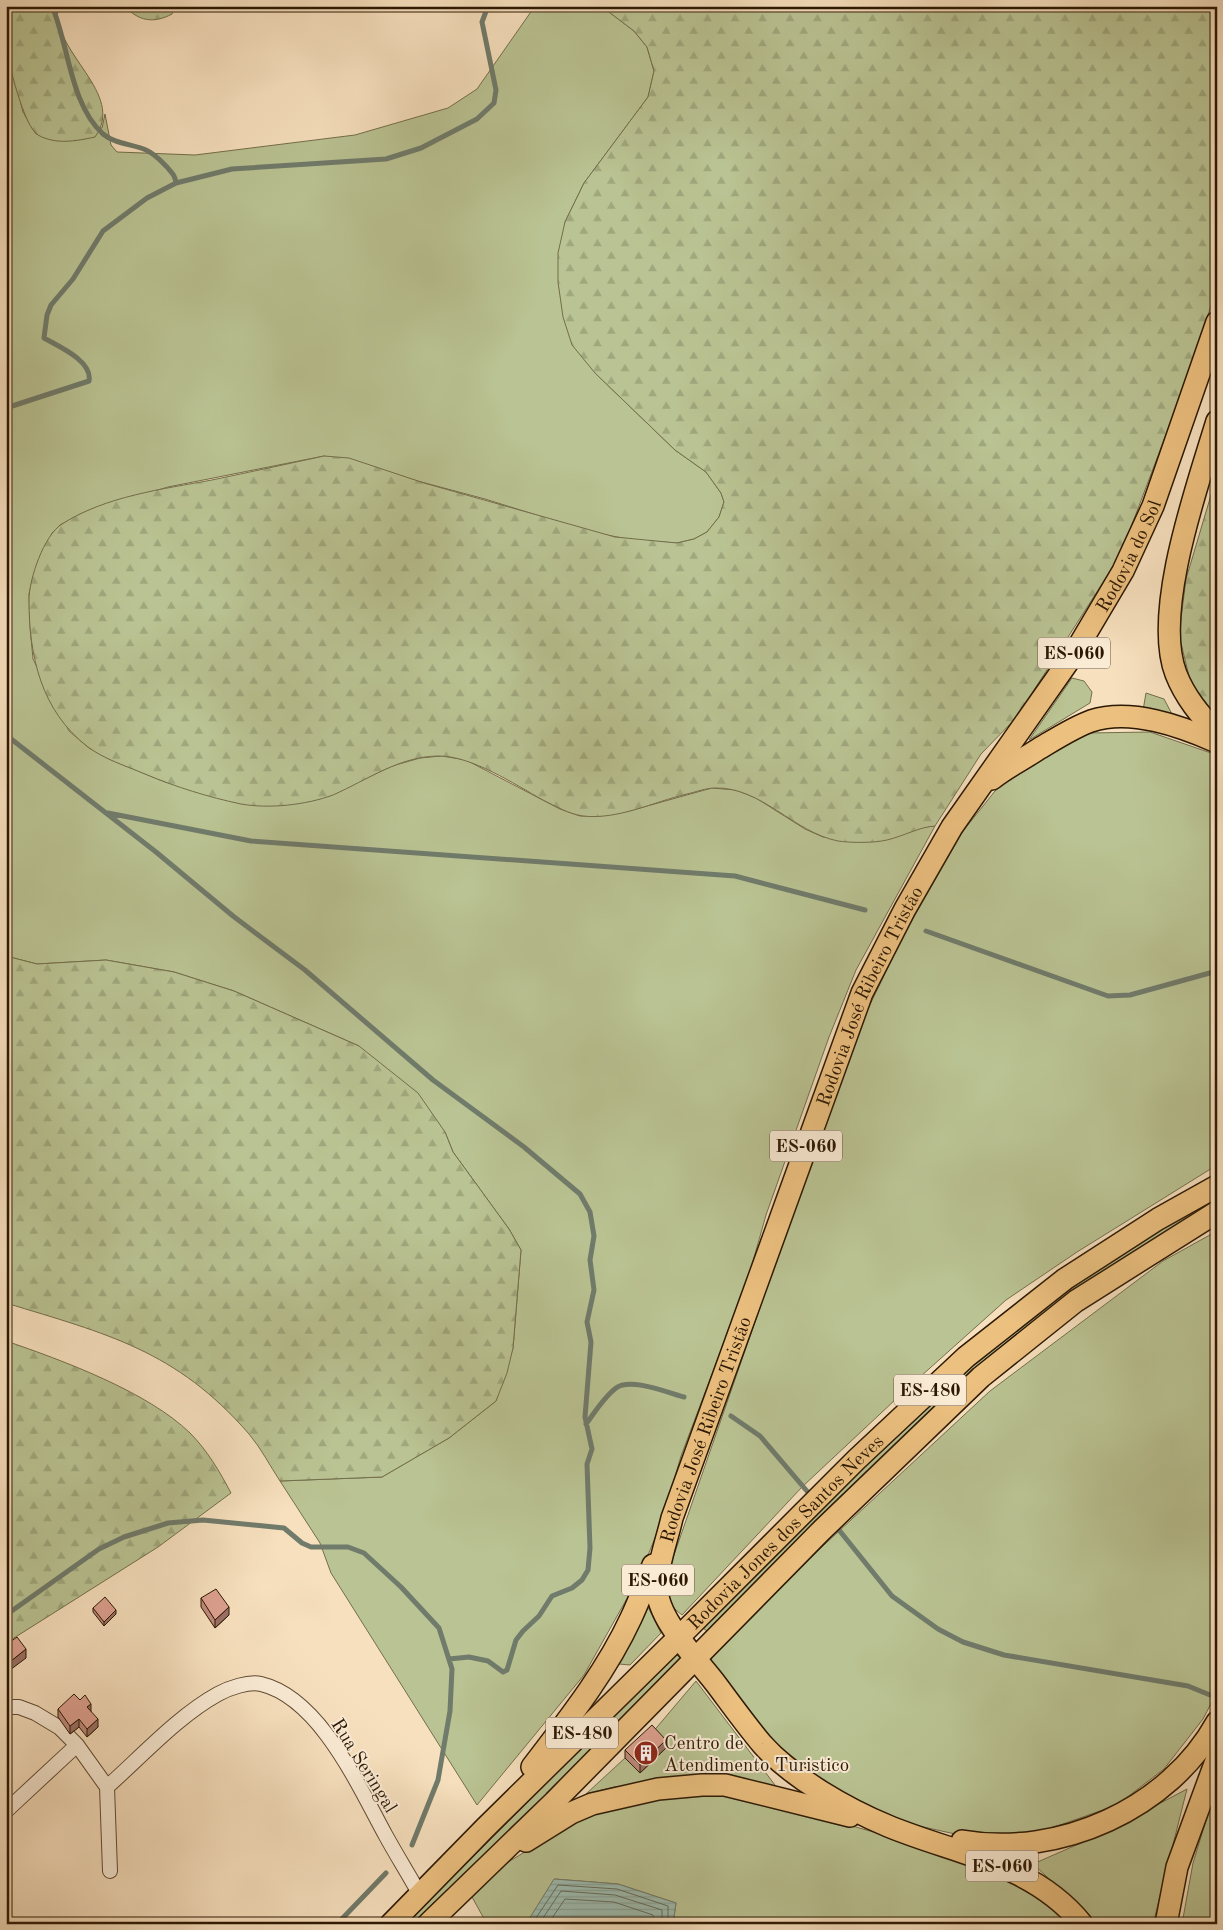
<svg xmlns="http://www.w3.org/2000/svg" width="1223" height="1930" viewBox="0 0 1223 1930" font-family="'Old Standard TT',serif">
  <style>
    .grass { fill: #bac393; stroke: #736e4b }
    .forest { fill: url(#forest-firs); stroke: #736e4b }
    .water { fill: url(#water-rules); stroke: #707b6b }
    .lines { fill: none; stroke-linecap: round; stroke-linejoin: round }
    .shore { stroke: #646a5a; stroke-width: 1 }
    .stream { stroke: #707b6b; stroke-width: 5 }
    .street-casing { stroke: #5f4a32; stroke-width: 16 }
    .primary-casing { stroke: #2c1803; stroke-width: 24 }
    .street { stroke: #faebd5; stroke-width: 14 }
    .primary { stroke: #ecc07f; stroke-width: 21 }
    .wall { fill: #bf8a7d; stroke: #2c1803 }
    .shaded-wall { fill: #9b7166; stroke: #2c1803 }
    .building { fill: #dea191; stroke: #2c1803 }
    .labels { text-anchor: middle; stroke-width: 4; stroke-linejoin: round; paint-order: stroke }
    .shield { fill: #faebd5; stroke: #6a5742; stroke-width: 1 }
    .shield-label { font-size: 18px; font-weight: bold; fill: #2c1803 }
    .street-label { font-size: 19px; fill: #2c1803; stroke: #faebd5 }
    .poi-label { font-size: 19px; fill: #2c1803; stroke: #faebd5; text-anchor: start }
  </style>
  <defs>
    <pattern id="forest-firs" width="22" height="20" patternUnits="userSpaceOnUse" patternTransform="scale(1.25)"><rect width="22" height="20" fill="#bac393"/><path d="M5 1l3.5 6h-7zM16 11l3.5 6h-7z" fill="#a0a77d"/></pattern>
    <pattern id="water-rules" width="6" height="5" patternUnits="userSpaceOnUse" patternTransform="scale(1.25)"><rect width="6" height="5" fill="#9dbdb1"/><path d="M0 2.5h6" fill="none" stroke="#87a297"/></pattern>
  </defs>
  <rect width="100%" height="100%" fill="#f7e0be"/>
  <filter id="stains"><feTurbulence type="fractalNoise" baseFrequency=".004" numOctaves="4"/><feColorMatrix values="0 0 0 0 .2 0 0 0 0 .09 0 0 0 0 .02 0 0 0 .5 -.17"/></filter>
  <radialGradient id="worn" r=".72"><stop offset=".6" stop-color="#630" stop-opacity="0"/><stop offset="1" stop-color="#630" stop-opacity=".3"/></radialGradient>
  <!-- grass -->
  <path class="grass" d="M535 6H601L634 31 647 47 654 71 648 97 584 183 565 222 595 373 675 450 706 472 721 493 724 502 719 517 707 532 694 539 677 543 633 540 591 532 485 499 324 456 168 487 85 512 60 525 52 533 33 577 29 594 30 627 33 659 69 731 89 748 109 759 165 782 243 804 300 803 329 796 392 766 420 758 442 756 466 760 560 809 580 816H600L629 811 712 788 736 790 756 798 805 829 823 837 935 826 856 970 829 1037 766 1215 748 1279 681 1456 662 1521 639 1577 584 1675 477 1805 331 1573 320 1543 280 1481 382 1477 449 1438 496 1401 513 1348 521 1250 509 1229 453 1152 445 1132 359 1046 234 991 174 972 106 960 37 964 6 956V45L23 112 36 134 102 128 105 114 111 145 117 152 195 155 355 135 448 108 477 89Z
    M1072 678 1084 681 1092 692 1090 703 1029 740Z
    M1146 693 1164 699 1180 729 1141 722Z
    M1150 732 1211 753 1217 757V1165L1077 1252 1006 1300 911 1385 802 1487 682 1615 670 1605 666 1578 853 1040 903 936 963 831 995 791 1042 754 1087 733Z
    M1217 1198V1206L1074 1296 709 1633 702 1627 913 1419 973 1363 1070 1289 1164 1228Z
    M1217 1231V1692L1203 1719 1164 1769 1117 1805 1046 1830 973 1838 901 1822 827 1784 773 1741 710 1667 714 1647 990 1391 1163 1261Z
    M647 1605 661 1633 630 1665 619 1664Z
    M676 1654 682 1660 417 1924H406Z
    M696 1681 778 1789 716 1776 614 1787 586 1794 625 1758 640 1773 666 1748 652 1733Z
    M1217 1784V1924H1182L1193 1863Z
    M1187 1789 1153 1924H1091L1072 1900 1033 1864 1106 1832Z
    M720 1793 754 1798 940 1851 1030 1888 1073 1924H673L676 1903 618 1884 555 1879 526 1924H487L472 1897 500 1867 584 1816 631 1801Z"/>
  <!-- forest -->
  <path class="forest" d="M6 6H58C50 52 127 93 95 137 76 141 56 145 38 135 24 127 8 62 6 45 5 33 6 19 6 6Z
    M124 6H175L172 14C153 24 139 21 124 6Z
    M601 6H1217V287L1189 374 1120 556 1016 718 981 754 935 826C919 827 904 836 887 840 874 843 852 843 838 841 793 832 762 787 715 788 706 788 696 792 687 794 653 802 618 820 583 816 569 814 555 806 543 800 514 784 472 756 439 756 400 756 367 780 333 795 306 805 269 809 241 804 208 797 176 787 145 774 126 766 104 759 88 747 41 711 29 656 29 600 29 579 44 535 62 524 106 496 163 489 212 480 250 472 287 464 324 456L349 458 424 483 615 537 677 543 694 539 707 532 719 517 724 502 721 493 706 472 675 450 595 373 572 345 563 317 558 282V253L565 222 584 183 648 97 654 71 647 47 634 31Z
    M1217 475V726L1207 712 1190 680 1179 635 1186 579Z
    M6 956 37 964 106 960 174 972 234 991 359 1046 418 1093 445 1132 453 1152 509 1229 521 1250 513 1348 507 1373 496 1401 449 1438 382 1477 280 1481C270 1466 261 1448 249 1434 176 1350 107 1334 6 1303Z
    M6 1341C62 1360 148 1392 190 1433 207 1450 220 1472 231 1493L158 1547 6 1643Z"/>
  <!-- water -->
  <path class="water" d="M554 1879 618 1884 676 1903 673 1924H526Z"/>
  <g class="lines">
    <!-- shore -->
    <path class="shore" d="M532 1924 558 1885 617 1889 668 1906V1924
      M539 1924 561 1891 615 1895 662 1910V1924
      M548 1924 565 1899 614 1902 653 1915 654 1924"/>
    <!-- stream -->
    <path class="stream" d="M52 6C69 46 70 104 103 134 115 144 132 144 146 150 155 154 161 161 167 167 172 173 175 175 176 183
      M6 408 89 381C93 361 58 346 44 338L47 315 51 305 73 279 103 231 147 198 176 183 232 169 386 159 421 148 477 119 494 103 496 90 482 22 488 6
      M6 735 156 852 233 916 305 970 433 1080 524 1147 580 1194 590 1212 594 1236 590 1260 594 1290 587 1322 591 1342 585 1417 592 1449 587 1464 590 1548 588 1570 582 1580 572 1588 552 1596 539 1616 523 1631 516 1640 507 1670 503 1672 488 1661 469 1657 449 1659
      M108 813 251 841 735 876 865 910
      M926 931 1108 996 1130 995 1217 971
      M731 1416 760 1436 812 1497
      M586 1424C595 1412 604 1397 616 1388 630 1377 669 1393 684 1397
      M835 1525 892 1596 938 1629 963 1642 1004 1655 1188 1686 1215 1697
      M6 1615 99 1549 124 1537 168 1523 203 1520 284 1528 302 1543 311 1547H348L364 1553 401 1587 439 1628 452 1669 450 1711 438 1780 412 1845
      M337 1924 386 1873"/>
    <defs>
      <path id="street" d="M6 1707H19L35 1713 60 1728 77 1745 107 1787 110 1871
        M107 1787C141 1757 178 1716 218 1694 229 1688 249 1681 261 1684 320 1698 359 1787 386 1836 397 1856 409 1875 420 1895
        M6 1811 77 1745"/>
      <g id="primary">
        <path d="M1217 421C1198 484 1152 612 1176 674 1185 697 1200 715 1217 733"/>
        <path d="M992 779C1007 767 1022 760 1037 750 1054 740 1072 728 1091 721 1131 708 1180 726 1217 742"/>
        <path d="M532 1767C568 1720 606 1672 631 1618 639 1601 646 1583 653 1565"/>
        <path d="M526 1841 571 1813 592 1804 658 1789 702 1785H725L850 1816"/>
        <path d="M962 1841C1059 1858 1169 1809 1217 1722"/>
        <path id="s1" d="M391 1924 485 1828 679 1637 857 1459 966 1357 1065 1279 1158 1219 1217 1186"/>
        <path d="M428 1924 554 1802 822 1530 981 1377 1076 1301 1217 1212"/>
        <path id="s2" d="M1082 1924C1033 1863 955 1854 888 1826 847 1809 792 1778 762 1744 746 1725 731 1704 716 1684 697 1659 655 1617 657 1585 658 1563 667 1540 672 1518L862 993 905 909 952 827 1075 652 1123 571 1153 506 1217 322"/>
        <path d="M1166 1924 1177 1867 1217 1758"/>
      </g>
    </defs>
    <!-- street casing -->
    <use href="#street" class="street-casing"/>
    <!-- primary casing -->
    <use href="#primary" class="primary-casing"/>
    <!-- street -->
    <use href="#street" class="street"/>
    <!-- primary -->
    <use href="#primary" class="primary"/>
  </g>
  <!-- wall -->
  <path class="wall" d="M201 1598 229 1615 215 1628 201 1607Z
    M93 1608 116 1614 104 1626 93 1612Z
    M80 1700 91 1712 98 1727 87 1737 79 1727 70 1734 58 1717V1709Z
    M666 1748 640 1773 625 1758V1750Z"/>
  <!-- shaded-wall -->
  <path class="shaded-wall" d="M229 1607V1615L215 1628V1620Z
    M116 1610V1614L104 1626V1622Z
    M26 1649V1658L6 1673V1665Z
    M91 1704V1712L87 1707Z
    M79 1719V1727L70 1734V1726Z
    M98 1719V1727L87 1737V1729Z
    M666 1740V1748L640 1773V1765Z"/>
  <!-- building -->
  <path class="building" d="M216 1589 229 1607 215 1620 201 1598Z
    M105 1597 116 1610 104 1622 93 1608Z
    M17 1637 26 1649 6 1665V1645Z
    M74 1694 80 1700 85 1695 91 1704 87 1707 98 1719 87 1729 79 1719 70 1726 58 1709Z
    M652 1725 666 1740 640 1765 625 1750Z"/>
  <!-- icons -->
  <defs>
    <symbol id="building-disc" viewBox="-11 -11 22 22"><circle r="9.5" fill="#8f2418" stroke="#faebd5"/><path d="M-4-6H4V6H1V3H-1V6H-4ZM-2.5-4.3h1.7v1.8h-1.7ZM.8-4.3h1.7v1.8H.8ZM-2.5-1h1.7V.8h-1.7ZM.8-1h1.7V.8H.8Z" fill="#fff"/></symbol>
  </defs>
  <g fill-rule="evenodd">
    <use href="#building-disc" x="632" y="1739" width="28" height="28"/>
  </g>
  <g class="labels">
    <!-- shield labels -->
    <g class="shield">
      <rect x="1038" y="637.5" width="72" height="31" rx="4"/>
      <rect x="770" y="1130.5" width="72" height="31" rx="4"/>
      <rect x="894" y="1374.5" width="72" height="31" rx="4"/>
      <rect x="622" y="1564.5" width="72" height="31" rx="4"/>
      <rect x="546" y="1717.5" width="72" height="31" rx="4"/>
      <rect x="966" y="1850.5" width="72" height="31" rx="4"/>
    </g>
    <g class="shield-label">
      <text x="1074" y="659">ES-060</text>
      <text x="806" y="1152">ES-060</text>
      <text x="930" y="1396">ES-480</text>
      <text x="658" y="1586">ES-060</text>
      <text x="582" y="1739">ES-480</text>
      <text x="1002" y="1872">ES-060</text>
    </g>
    <!-- street labels -->
    <g class="street-label">
      <text dy="7" stroke="none"><textPath href="#s2" startOffset="1705">Rodovia do Sol</textPath></text>
      <text dy="7" stroke="none"><textPath href="#s2" startOffset="1192">Rodovia José Ribeiro Tristão</textPath></text>
      <text dy="7" stroke="none"><textPath href="#s2" startOffset="728">Rodovia José Ribeiro Tristão</textPath></text>
      <text dy="7" stroke="none"><textPath href="#s1" startOffset="556">Rodovia Jones dos Santos Neves</textPath></text>
      <text transform="translate(365 1765) rotate(58)" y="7">Rua Seringal</text>
    </g>
    <!-- poi labels -->
    <g class="poi-label">
      <text x="664" y="1749">Centro de<tspan x="664" dy="22">Atendimento Turistico</tspan></text>
    </g>
  </g>
  <!-- margin -->
  <rect width="1223" height="1930" fill="none" stroke="#f7e0be" stroke-width="25"/>
  <rect x="8" y="8" width="1208" height="1915" fill="none" stroke="#2c1803" stroke-width="2.5"/>
  <rect x="12" y="12" width="1198" height="1905" fill="none" stroke="#2c1803"/>
  <rect width="100%" height="100%" filter="url(#stains)"/>
  <rect width="100%" height="100%" fill="url(#worn)"/>
</svg>
